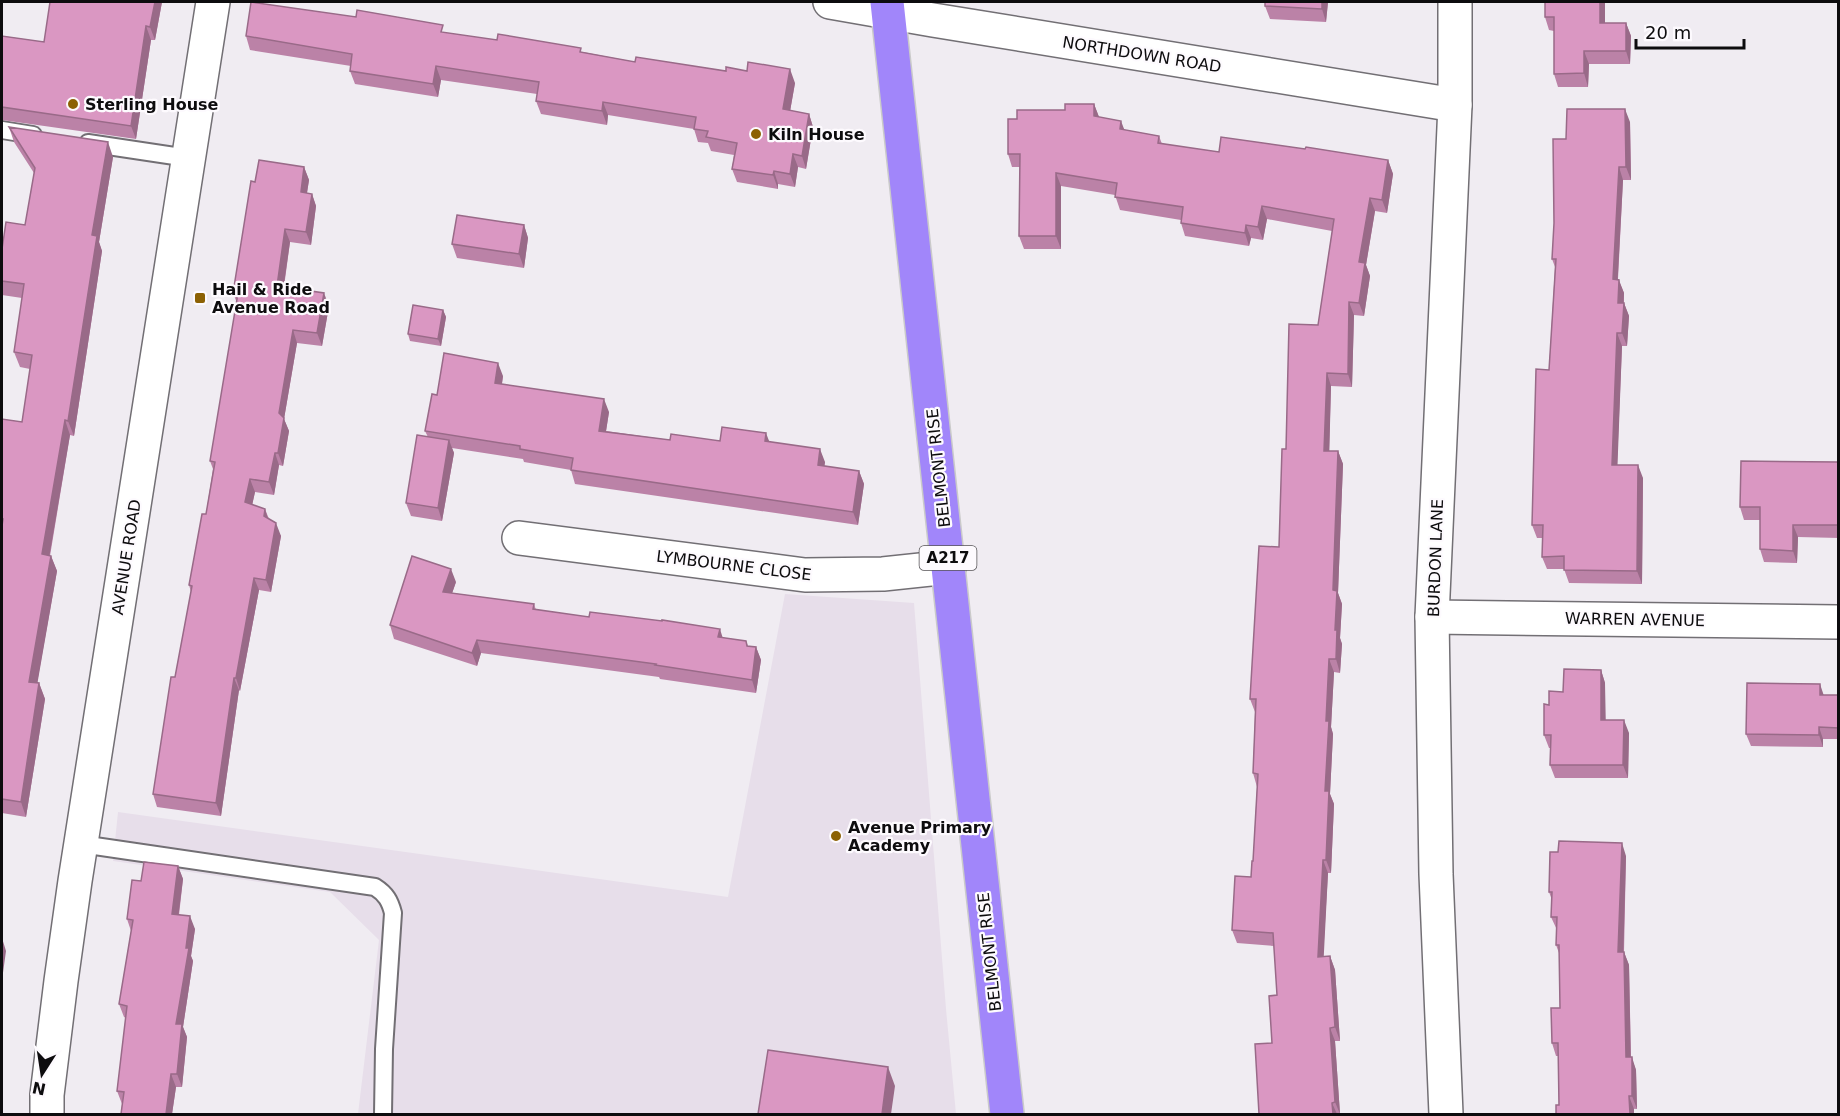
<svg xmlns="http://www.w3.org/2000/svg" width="1840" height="1116" viewBox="0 0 1840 1116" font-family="'DejaVu Sans',sans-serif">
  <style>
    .built { fill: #e7deea }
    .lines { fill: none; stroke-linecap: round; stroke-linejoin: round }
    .lane-casing { stroke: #726f74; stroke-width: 20 }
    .street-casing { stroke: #726f74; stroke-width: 36 }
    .secondary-casing { stroke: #726f74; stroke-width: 36 }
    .highway-casing { stroke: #cacaca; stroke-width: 36 }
    .lane { stroke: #fff; stroke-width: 16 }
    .street { stroke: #fff; stroke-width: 33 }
    .secondary { stroke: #fff; stroke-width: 33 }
    .highway { stroke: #a186fa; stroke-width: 33 }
    .wall { fill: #bb82a7 }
    .shaded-wall { fill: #996a88 }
    .building { fill: #da97c2; stroke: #996a88; stroke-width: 1.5 }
    .poi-dot { fill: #8c6104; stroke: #fdfafe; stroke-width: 2 }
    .labels { text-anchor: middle; stroke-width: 4.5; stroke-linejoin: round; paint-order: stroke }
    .shield { fill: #fdfafe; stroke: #555356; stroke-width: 1.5 }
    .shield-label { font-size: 15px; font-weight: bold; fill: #0d0c0e }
    .street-label { font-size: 16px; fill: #0d0c0e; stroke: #fdfafe }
    .poi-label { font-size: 16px; font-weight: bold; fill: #0d0c0e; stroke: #fdfafe; text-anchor: start }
  </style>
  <rect width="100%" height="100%" fill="#f0ecf2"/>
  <!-- built -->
  <path class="built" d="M785 594 914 603 946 1009 956 1114H358L379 940 330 892 113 861 118 812 728 897Z"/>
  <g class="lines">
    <defs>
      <path id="lane" d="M2 130 33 135
        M88 143 188 158
        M81 844 375 887C386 894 390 901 393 913L384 1049 383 1114"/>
      <path id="street" d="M830 2 933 20 1455 105
        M519 538 805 575 883 574 949 567
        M1432 617 1838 622
        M47 1114V1095L61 981 75 881 213 2"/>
      <path id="secondary" d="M1446 1114 1436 874 1432 617 1455 105V2"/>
      <path id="highway" d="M887 2 1007 1114"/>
    </defs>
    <!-- lane casing -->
    <use href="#lane" class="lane-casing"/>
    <!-- street casing -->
    <use href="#street" class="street-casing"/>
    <!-- secondary casing -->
    <use href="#secondary" class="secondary-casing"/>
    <!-- highway casing -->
    <use href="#highway" class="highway-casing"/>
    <!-- lane -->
    <use href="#lane" class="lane"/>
    <!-- street -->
    <use href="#street" class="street"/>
    <!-- secondary -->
    <use href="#secondary" class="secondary"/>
    <!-- highway -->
    <use href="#highway" class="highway"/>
  </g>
  <!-- wall -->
  <path class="wall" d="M162 2 155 40H151L136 139 2 120V36L44 42Z
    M1328 2 1326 22 1270 19 1265 6Z
    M1545 2H1605V23H1626L1631 36 1630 64H1589L1588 87H1558L1554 74V31L1549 30 1545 17Z
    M446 33 583 52 635 62 795 83 790 111 809 114 813 127 806 169 798 167 795 187 778 184V189L737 182 732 169 734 155 711 151 708 143 698 142 694 129 608 115 607 125 541 114 536 101 537 94 441 80 438 97 355 84 350 71 351 66 250 50 246 36Z
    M1094 104 1099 117 1125 130 1159 136 1162 144 1219 152 1388 160 1393 174 1387 213 1375 211 1366 265 1370 276 1364 316 1354 315 1352 387 1331 386 1329 451H1338L1343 464 1338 593 1342 604 1340 638 1342 644 1340 673 1334 672 1331 727 1333 734 1330 794 1334 804 1331 873H1328L1323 957 1330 956 1335 970 1340 1041H1335L1340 1114H1259L1272 1043 1277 995 1274 946 1237 943 1232 930 1251 877 1253 861 1257 787 1253 773 1255 712 1250 699 1279 547 1286 449 1318 325 1332 231 1267 219 1263 240 1251 238 1249 246 1185 236 1181 223V220L1120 210 1115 195 1061 186V249H1024L1019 236 1020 167H1012L1008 154 1017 119 1065 110Z
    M1630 122 1631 180H1623L1618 279 1624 293V303L1629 316 1627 346H1622L1617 465 1643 478 1642 584 1569 583 1564 569H1547L1542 557V538H1537L1532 525 1549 370 1555 267 1552 259 1566 139Z
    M9 127 113 157 99 242 102 251 74 436 70 435 50 556H51L57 571 37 683H39L45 699 26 817 2 813V419L22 422 30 369 20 367 14 352 22 298 2 295V249L25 225 34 173 14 142Z
    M304 167 309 180 307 193 312 194 316 206 311 245 290 242 284 287 329 306 322 346 297 343 284 419 289 431 283 466 279 465 274 495 255 492 252 505 265 509 269 519 281 536 271 592 259 590 240 691 239 690 221 816 157 807 153 794 191 592 189 585 206 514 213 469 210 461 237 303 233 293 255 182Z
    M524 225 528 238 524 268 457 258 452 244Z
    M443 310 446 317 441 346 410 341 408 334Z
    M503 376 502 384 609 412 606 431 670 440 769 442 825 462 824 466 859 471 864 484 858 525 575 484 571 470 524 462 523 459 452 448 454 453 442 521 411 516 406 503 428 437 425 431 437 395Z
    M1839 462V538L1798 537 1797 563 1764 562 1760 549V520H1744L1740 507Z
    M456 582 452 593 534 604 536 610 746 641 748 646 756 647 761 660 756 693 660 679 659 677 481 653 477 666 394 639 390 625Z
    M1601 670 1605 683V720L1629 733 1628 778H1555L1550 765 1551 748H1549L1544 735 1549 705 1563 692Z
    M1824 695H1839V739H1823V747L1751 746 1746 734Z
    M1626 856 1624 952 1629 965 1631 1057 1636 1070 1637 1109 1559 1105 1558 1056H1556L1552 1043 1560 1008 1559 953 1556 945 1557 930 1551 917 1552 900 1549 892Z
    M178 866 183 879 179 915 195 929 191 956 193 961 183 1027 187 1037 182 1087H176L172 1114H121L122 1104 117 1091 126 1018 124 1017 119 1004 131 931 127 919 141 881Z"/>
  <!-- shaded-wall -->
  <path class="shaded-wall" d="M155 2H162L155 40 150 27Z
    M1322 2H1328L1326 22 1322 9Z
    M1600 2H1605V36L1600 23Z
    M1626 23 1631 36 1630 64 1626 51Z
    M146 26 151 40 136 139 131 126Z
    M1584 51 1589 64 1588 87 1584 73Z
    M436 66 441 80 438 97 433 84Z
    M790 69 795 83 788 123 783 109Z
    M603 102 608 115 607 125 602 111Z
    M1094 104 1099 117 1094 116Z
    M1625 109 1630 122 1631 180 1626 167Z
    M809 114 813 127 806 169 802 156Z
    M1121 121 1126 134 1120 129Z
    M108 142 113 157 99 242 102 251 74 436 68 421 92 235Z
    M793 154 798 167 795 187 790 174Z
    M1388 160 1393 174 1387 213 1382 200Z
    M304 167 309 180 305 205 301 192Z
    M1619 167 1623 180 1617 292 1613 279Z
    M774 171 778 184V189L773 175Z
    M1056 173 1061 186V249L1056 236Z
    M312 194 316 206 311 245 306 232Z
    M1370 198 1375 211 1366 265 1370 276 1364 316 1359 303V262Z
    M1262 206 1267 219 1263 240 1258 227Z
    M524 225 528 238 524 268 519 254Z
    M1246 225 1251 238 1249 246 1245 233Z
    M285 229 290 242 282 298 277 286Z
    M1619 280 1624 293 1623 316 1618 303Z
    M324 293 329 306 322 346 317 333Z
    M1349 302 1354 315 1352 387 1348 374Z
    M1624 303 1629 316 1627 346 1622 333Z
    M443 310 446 317 441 346 438 339Z
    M293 330 297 343 284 419 289 431 283 466 278 453 279 413Z
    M1617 333 1622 346 1617 478 1612 465Z
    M498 363 503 376 500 396 495 383Z
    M1327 373 1331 386 1329 464 1324 451Z
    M604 399 609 412 604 444 599 431Z
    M65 420 70 435 47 570 42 554Z
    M766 433 771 446 765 441Z
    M449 440 454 453 442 521 438 508Z
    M820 449 825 462 823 478 818 465Z
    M1338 451 1343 464 1338 593 1342 604 1340 638 1342 644 1340 673 1336 659 1333 590Z
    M275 453 279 465 274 495 269 482Z
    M1638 465 1643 478 1642 584 1637 571Z
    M859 471 864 484 858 525 853 512Z
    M250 479 255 492 250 515 245 502Z
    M265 509 269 522 264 516Z
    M276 523 281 536 271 592 266 580Z
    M1793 525 1798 537 1797 563 1793 551Z
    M51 556 57 571 35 697 29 682Z
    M451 569 456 582 448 605 443 592Z
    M254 578 259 590 240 691 236 678Z
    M720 629 724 642 718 637Z
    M477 640 481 653 477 666 472 653Z
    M756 647 761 660 756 693 752 680Z
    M1329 659 1334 672 1331 727 1333 734 1330 794 1334 804 1331 873 1326 860 1325 791 1326 721Z
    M1601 670 1605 683 1606 733 1601 720Z
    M234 678 239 690 221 816 216 803Z
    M39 683 45 699 26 817 21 802Z
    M1820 684 1824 696 1820 695Z
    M1624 720 1629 733 1628 778 1623 765Z
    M1819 727 1823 739V747L1819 735Z
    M1622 843 1626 856 1623 966 1618 952Z
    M1323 860 1328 873 1323 971 1318 957Z
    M178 866 183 879 177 927 172 914Z
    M190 916 195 929 191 956 193 961 183 1027 187 1037 182 1087 177 1074 176 1024Z
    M2 938 6 951 2 980Z
    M1624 952 1629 965 1631 1070 1626 1057Z
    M1330 956 1335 970 1340 1041 1335 1027Z
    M1330 1028 1335 1041 1340 1114 1335 1102Z
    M1632 1057 1636 1070 1637 1109 1632 1096Z
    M888 1067 895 1086 891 1114H882Z
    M171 1074 176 1087 172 1114H166Z
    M1629 1096 1634 1109V1114H1630Z
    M1332 1103 1337 1114H1333Z"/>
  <!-- building -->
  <path class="building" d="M50 2H155L150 27 146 26 131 126 2 107V36L44 42Z
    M251 2 356 17 357 10 443 25 441 32 497 40 498 34 581 48 580 52 635 62 636 57 726 71V67L747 71 748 62 790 69 783 109 809 114 802 156 793 154 790 174 774 171 773 175 732 169 737 143 706 137 708 131 694 129 696 117 603 102 602 111 536 101 539 82 436 66 433 84 350 71 352 54 246 36Z
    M1265 2H1322V9L1265 6Z
    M1545 2H1600V23H1626V51H1584V73L1554 74V17H1545Z
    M1065 104H1094V116L1121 121 1120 129 1159 136 1158 143 1219 152 1221 137 1305 149 1306 147 1388 160 1382 200 1370 198 1359 262 1365 263 1359 303 1349 302 1348 374 1327 373 1324 451H1338L1333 590 1337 591 1335 630H1337L1336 659H1329L1326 721H1329L1325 791H1329L1326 860H1323L1318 957 1330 956 1335 1027 1330 1028 1335 1102 1332 1103 1333 1114H1259L1255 1044 1272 1043 1269 996 1277 995 1273 933 1232 930 1235 876 1251 877 1252 861H1253L1258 774 1253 773 1256 699H1250L1259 546 1279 547 1282 449H1286L1289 324 1318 325 1334 219 1262 206 1258 227 1246 225 1245 233 1181 223 1183 207 1115 197 1117 183 1056 173V236H1019L1020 154H1008V119H1017V110H1065Z
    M1567 109H1625L1626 167H1619L1613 279 1619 280 1618 303H1624L1622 333H1617L1612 465H1638L1637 571 1564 570V556L1542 557 1543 525H1532L1536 369 1549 370 1556 259H1552L1554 223 1553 139H1566Z
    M9 127 108 142 92 235 97 236 68 421 65 420 42 554 51 556 29 682 39 683 21 802 2 799V526L3 519H2V419L22 422 32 355 14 352 24 284 2 281V249L6 222 25 225 35 168Z
    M259 160 304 167 301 192 312 194 306 232 285 229 277 286 324 293 317 333 293 330 279 413 284 418 278 453H275L269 482 250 479 245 502 265 509 264 516 276 523 266 580 254 578 236 678H234L216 803 153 794 171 677H175L192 586 189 585 202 514H206L215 462 210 461 238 293H233L251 181 255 182Z
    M457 215 524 225 519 254 452 244Z
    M413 305 443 310 438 339 408 334Z
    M444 353 498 363 495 383 604 399 599 431 670 440 671 434 720 441 722 427 766 433 765 441 820 449 818 465 859 471 853 512 571 470 573 458 520 449V446L425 431 432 394 437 395Z
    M417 435 449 440 438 508 406 503Z
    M1741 461 1839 462V525H1793V551L1760 549V507H1740Z
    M412 556 451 569 443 592 534 604 533 609 589 617 590 612 662 621V620L720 629 718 637 746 641 747 646 756 647 752 680 655 665 656 664 477 640 472 653 390 625Z
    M1564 669 1601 670V720H1624L1623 765H1550L1551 735H1544V704L1549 705V691L1563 692Z
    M1747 683 1820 684V695H1839V728L1819 727V735L1746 734Z
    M1559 841 1622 843 1618 952H1624L1626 1057H1632V1096H1629L1630 1114H1556V1105H1559L1558 1043H1552L1551 1008H1560L1559 945H1556L1557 917H1551L1552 892H1549L1550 852H1558Z
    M144 862 178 866 172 914 190 916 186 948H189L176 1024H182L177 1074H171L166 1114H121L124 1092 117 1091 127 1006 119 1004 133 920 127 919 132 880 141 881Z
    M768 1050 888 1067 882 1114H758Z"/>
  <!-- markers -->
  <g class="poi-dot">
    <circle cx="73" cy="104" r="6"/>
    <circle cx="756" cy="134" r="6"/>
    <rect x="194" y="292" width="12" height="12" rx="3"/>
    <circle cx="836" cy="836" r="6"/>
  </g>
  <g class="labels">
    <!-- shield labels -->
    <rect class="shield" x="919.5" y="546" width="57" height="24" rx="4.5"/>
    <g class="shield-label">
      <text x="948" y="563">A217</text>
    </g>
    <!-- street labels -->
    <g class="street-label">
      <text transform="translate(1142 54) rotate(9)" y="6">NORTHDOWN ROAD</text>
      <text transform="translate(938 468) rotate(-96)" y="6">BELMONT RISE</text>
      <text transform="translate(126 557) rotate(-81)" y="6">AVENUE ROAD</text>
      <text transform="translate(1435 558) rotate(-88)" y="6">BURDON LANE</text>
      <text transform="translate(734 565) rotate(7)" y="6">LYMBOURNE CLOSE</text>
      <text transform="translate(1635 619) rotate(1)" y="6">WARREN AVENUE</text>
      <text transform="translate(989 952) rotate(-96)" y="6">BELMONT RISE</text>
    </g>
    <!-- poi labels -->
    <g class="poi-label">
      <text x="85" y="110">Sterling House</text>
      <text x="768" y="140">Kiln House</text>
      <text x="212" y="295">Hail &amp; Ride<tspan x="212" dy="18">Avenue Road</tspan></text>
      <text x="848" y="833">Avenue Primary<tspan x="848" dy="18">Academy</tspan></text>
    </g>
  </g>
  <!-- border -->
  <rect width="1840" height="1116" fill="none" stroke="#0d0c0e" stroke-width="6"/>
  <!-- north arrow -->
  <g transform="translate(42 1074) rotate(192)" stroke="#fdfafe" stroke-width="4.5" paint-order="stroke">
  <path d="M0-4.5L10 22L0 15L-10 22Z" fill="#0d0c0e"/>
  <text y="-9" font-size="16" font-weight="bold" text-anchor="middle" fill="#0d0c0e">N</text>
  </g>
  <!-- scale -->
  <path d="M1636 39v9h108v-9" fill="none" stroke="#0d0c0e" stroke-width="3"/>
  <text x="1645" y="39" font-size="18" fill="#0d0c0e" stroke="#fdfafe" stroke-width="4.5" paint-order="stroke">20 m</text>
</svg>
